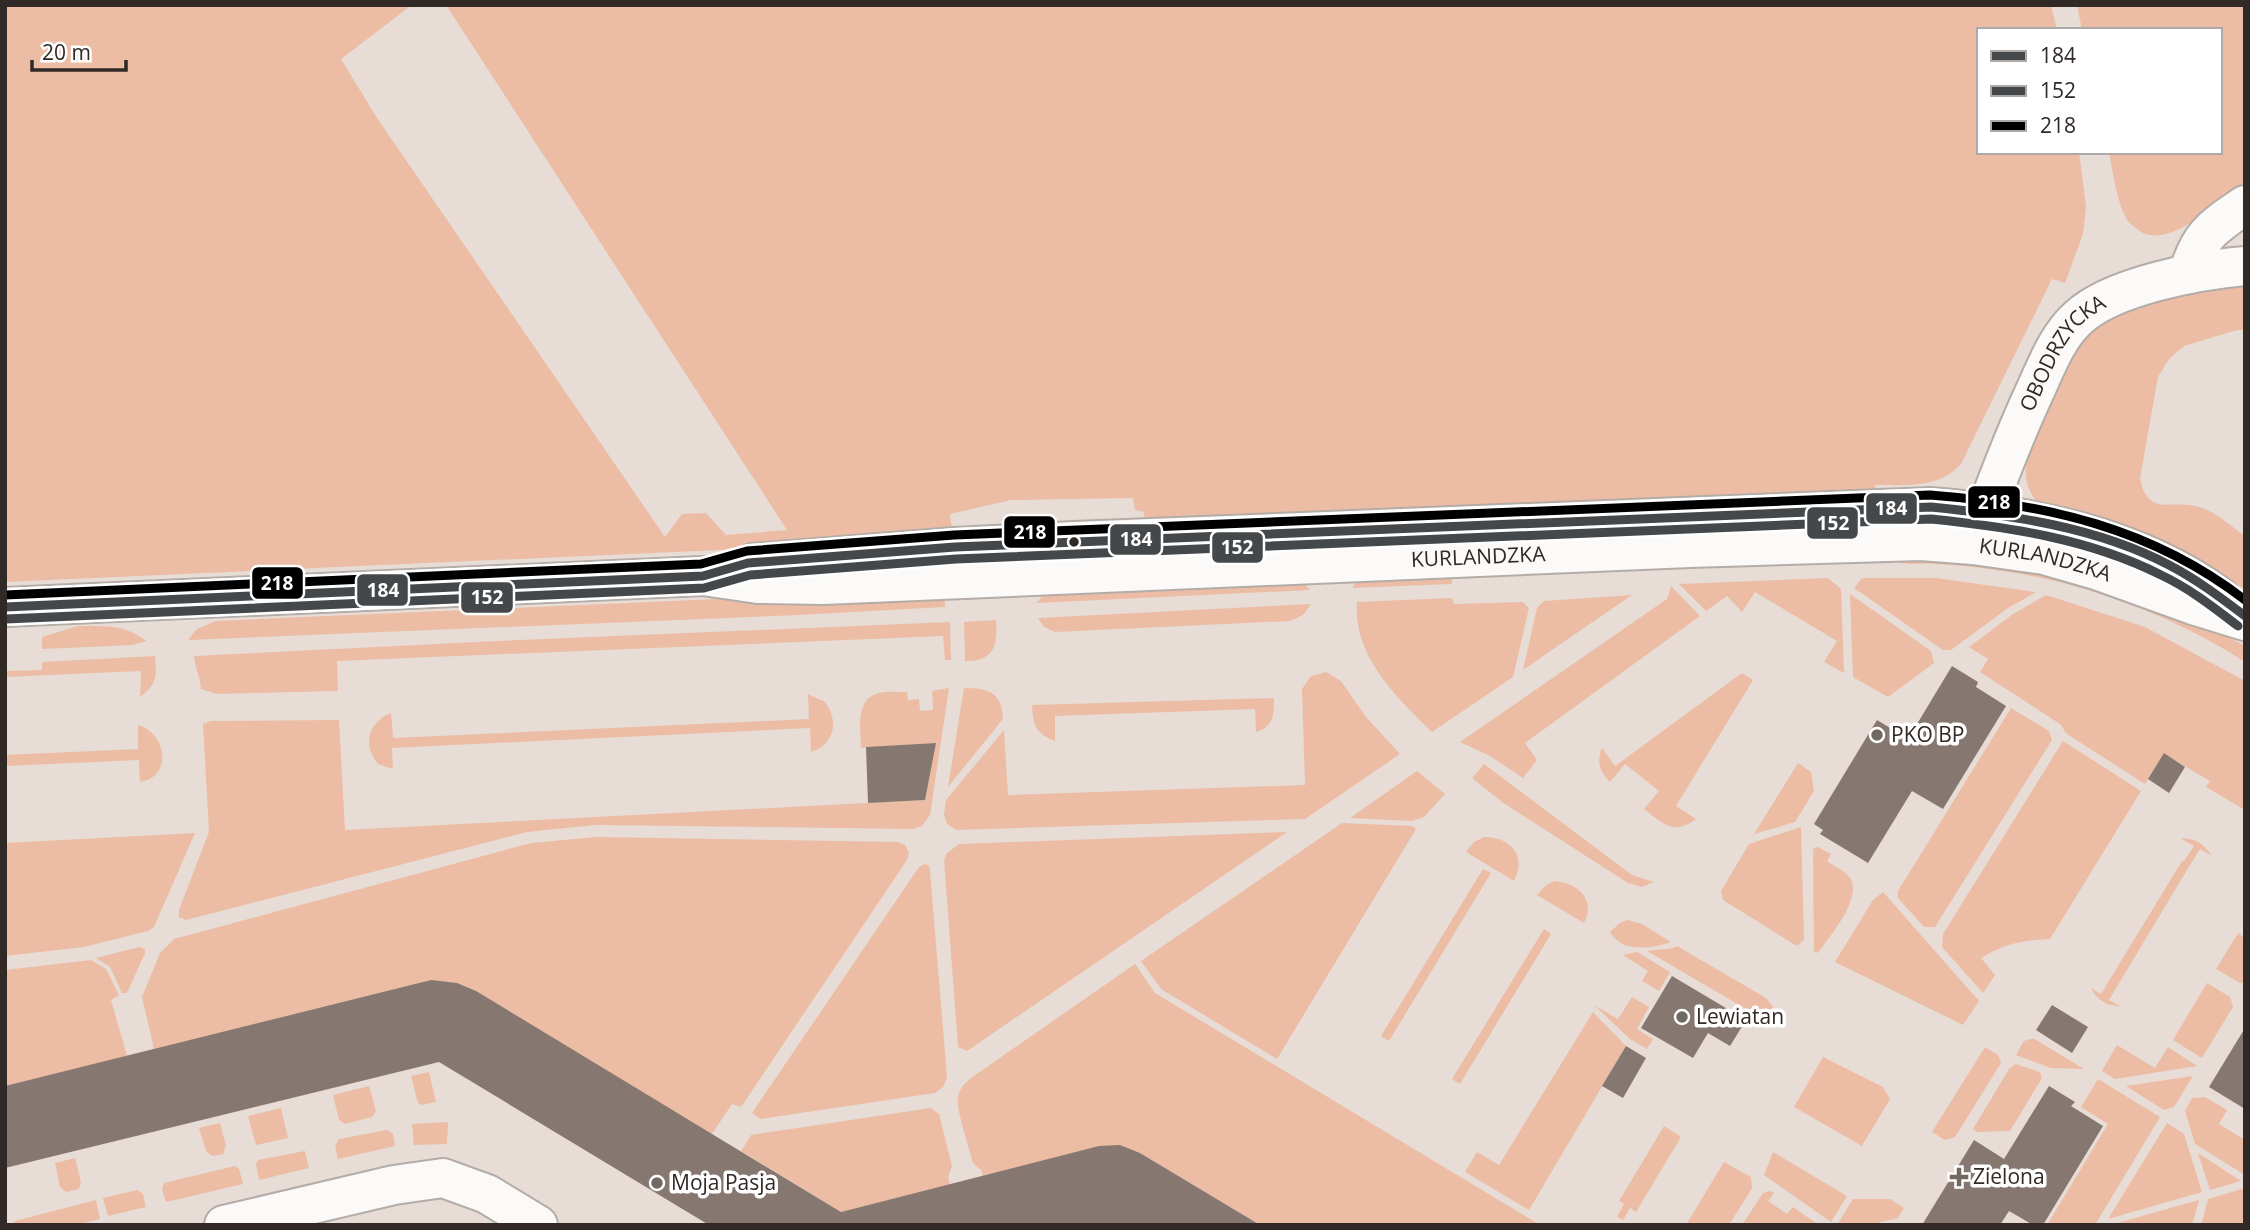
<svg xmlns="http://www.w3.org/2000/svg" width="2250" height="1230" viewBox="0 0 2250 1230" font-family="'Open Sans',sans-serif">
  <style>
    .green { fill: #ecbda4 }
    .building { fill: #867870 }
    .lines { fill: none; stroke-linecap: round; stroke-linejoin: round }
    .minor-casing { stroke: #b4aca7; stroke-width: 42 }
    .minor { stroke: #fbfaf9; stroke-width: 38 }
    .bus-1-casing { stroke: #fff; stroke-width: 14 }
    .bus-2-casing { stroke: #fff; stroke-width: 14 }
    .bus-3-casing { stroke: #fff; stroke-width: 14 }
    .bus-1 { stroke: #45484a; stroke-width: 9 }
    .bus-2 { stroke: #45484a; stroke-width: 9 }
    .bus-3 { stroke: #000; stroke-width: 9 }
    .bus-dot { fill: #302925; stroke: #fff; stroke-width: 2.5 }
    .poi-dot { fill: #706863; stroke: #fff; stroke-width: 2.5 }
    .labels { text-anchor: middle; stroke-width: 7; stroke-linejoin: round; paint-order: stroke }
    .street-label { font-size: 21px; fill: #302925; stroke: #fff }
    .poi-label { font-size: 21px; fill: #302925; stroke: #fff; text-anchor: start }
    .line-badge { stroke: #fff; stroke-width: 2.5 }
    .badge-label { font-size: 19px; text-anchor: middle; font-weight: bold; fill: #fff }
  </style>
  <rect width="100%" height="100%" fill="#e7dcd6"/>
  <!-- green -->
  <path class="green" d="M5 5H412L341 59 377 118 665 537 682 514 706 513 726 535 787 530 446 5H2051L2057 30H1979V152H2079L2086 207 2083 234 2065 283 2052 279 1961 464C1939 489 1906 485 1875 485V499L1145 524 1144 512 1135 510 1133 498 1011 500 950 514 952 530 940 540 5 582Z
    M2077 5H2245V220L2227 197C2205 212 2162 252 2136 228 2131 225 2127 221 2125 216 2116 197 2113 173 2109 152H2220V30H2082Z
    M2245 282V330H2237L2184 346 2169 359 2158 377 2140 478C2148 520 2174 497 2202 508 2217 513 2232 527 2245 536V589L2220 576 2037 502C2026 488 2024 476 2027 458 2040 426 2052 395 2068 364 2072 357 2076 348 2081 341 2111 300 2198 291 2245 282Z
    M2000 557 2203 623 2245 646V662C2172 615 2082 581 1995 570 1976 567 1956 565 1937 564 1923 563 1907 566 1894 561Z
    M1451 570 1452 584 1352 588 1357 581Z
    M1828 578 1841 589 1844 673 1824 662 1837 641 1755 592 1742 612 1727 596 1706 611 1679 584Z
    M1862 578H1936L2036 592 2008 608 1951 650H1943L1854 588Z
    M1303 582 1310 590 1037 603 1044 593Z
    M1671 586 1700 616 1525 743 1537 760 1523 778 1490 756 1460 742 1667 599Z
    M944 589 945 607 799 615 188 640 197 629 216 621Z
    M1850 594 1931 651 1934 663 1888 697 1853 677Z
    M1632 595 1523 670 1537 608 1544 601Z
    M2046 595 2145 627 2245 681V810L2206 787 2210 781 2164 754 2145 784 2067 734 2060 724 1980 672 1988 659 1969 647 2013 614Z
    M1452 598 1454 604 1523 602 1529 608 1513 677 1432 732C1396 697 1353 656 1357 602Z
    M1311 604 1303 615 1290 621 1055 632 1044 627 1038 618Z
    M996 620C998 645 994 662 965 661L964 622Z
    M950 622 951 660H945L943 636 337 661 338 691 217 694 201 689C200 676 195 669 194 656L497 641Z
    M78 626C106 626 123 624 147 641L132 645 42 649V637Z
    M155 656C157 676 157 684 140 697L141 671 5 677V671L42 670V662Z
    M1326 672 1341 681 1366 717 1400 754 1305 819 956 830 947 824 944 815 946 800 1004 730 1008 795 1305 785 1302 689 1311 676Z
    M1742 673 1753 680 1676 806 1696 819C1674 836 1663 824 1644 809L1659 791 1625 764 1610 782C1600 772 1596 762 1602 748L1615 766Z
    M949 688 930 815 922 826 914 829 596 825 527 832 186 920 179 917V910L209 832 203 724 211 721 339 720 345 830 924 800 935 743 861 748C861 730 854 699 879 693 887 691 898 692 907 692L908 700 919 699 920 711 933 710 932 691Z
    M964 688C988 688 1002 692 1003 719L948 787Z
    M808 694 825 702C839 721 835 744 811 752L810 728 392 748 393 769 378 764C362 745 368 722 391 713L393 738 809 719Z
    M1274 698C1274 715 1274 726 1256 732L1255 709 1055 716V741C1036 734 1033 725 1032 705Z
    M2011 708 2049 731 2052 740 1935 927H1924L1898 898V891Z
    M138 725C167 733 173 777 140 782L139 760 5 766V755L138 749Z
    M2063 741 2141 791 2050 939C2021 941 2006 943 1981 958L1995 975 1983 993 1942 947 1943 934Z
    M1798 763 1811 772 1814 791 1795 822 1754 834Z
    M1484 764 1632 875 1654 882 1642 887 1628 883 1502 802 1472 778Z
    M1417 771 1445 794 1424 817 1412 821 1350 818Z
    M1342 823 1412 826 1416 829 1277 1059 1161 989 1141 961Z
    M1801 827 1804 940 1797 946 1723 900 1721 891 1749 844Z
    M1287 832 967 1051 958 1047 944 860 947 853 959 844Z
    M195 833 154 927 148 931 84 947 5 956V843Z
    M596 837 898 842 905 845 909 853 907 860 741 1107 732 1104 712 1134 431 980 154 1049 142 997 160 953 174 939 531 843Z
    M1484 837C1511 837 1527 856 1514 881L1466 852 1474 842Z
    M2180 838C2195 838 2204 844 2212 856L2200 849 2190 865 2109 1000 2120 1006C2107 1006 2097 1000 2091 988L2101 994 2182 861H2184L2194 846Z
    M1818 847 1831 854 1827 861C1834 866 1845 871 1850 878 1863 898 1830 936 1818 953L1814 951 1813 849Z
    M925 864 929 866 930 871 947 1077 943 1087 935 1093 761 1119 752 1113 919 867Z
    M1483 869 1491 873 1389 1041 1381 1036Z
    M1554 881C1578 883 1596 899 1584 923L1537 895 1545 886Z
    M1883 892 1979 1001 1963 1025 1835 962 1873 900Z
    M1627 920 1642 924 1671 942C1651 949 1622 953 1610 932L1620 923Z
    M1544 929 1551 934 1460 1084 1452 1079Z
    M2238 933 2245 938V982L2240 983 2216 969Z
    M1677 946 1766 998 1776 1011 1775 1026 1647 951 1674 948Z
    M139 947 145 949V953L127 993H122L110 967 96 958Z
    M1637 952 1670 972 1659 991 1642 981 1648 971 1623 955Z
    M91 960 106 969 119 995 111 1000 127 1056 5 1086V970Z
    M1135 964 1155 993 1540 1225H1260L1140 1153 1120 1145 983 1176 981 1170 973 1163C970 1149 955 1108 958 1096 960 1085 972 1077 981 1071Z
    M2207 983 2230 997 2233 1007 2202 1058 2173 1040Z
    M1632 997 1649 1007 1637 1029 1653 1039 1647 1049 1630 1039 1594 1005 1618 1019Z
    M1593 1012 1626 1046 1529 1210 1465 1172 1477 1152 1499 1165Z
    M2033 1038 2084 1069 2051 1068 2016 1055 2024 1041Z
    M2117 1045 2155 1068 2168 1047 2197 1066 2115 1079 2102 1071Z
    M1985 1047 1998 1055 2001 1063 1955 1137 1945 1140 1932 1132Z
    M1823 1057 1883 1087 1890 1099 1862 1146 1794 1107Z
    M2015 1064 2040 1072 2042 1078 2010 1131 1977 1132 1973 1129 2009 1069Z
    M429 1072 436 1102 422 1105 418 1103 411 1076Z
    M2193 1076 2174 1107 2164 1110 2126 1086Z
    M2098 1079 2160 1117 2095 1225H2047L2108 1124 2081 1107Z
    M369 1086 376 1111 372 1117 345 1124 339 1120 333 1095Z
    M2205 1097 2227 1110 2219 1124 2245 1140V1175L2195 1144 2185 1111 2192 1098Z
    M281 1108 288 1138 256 1145 248 1116Z
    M931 1108 939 1114 952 1166 948 1177 950 1185 841 1212 741 1151 751 1135Z
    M448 1122 447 1144 414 1145 412 1124Z
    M220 1123 226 1146 223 1154 212 1156 206 1151 199 1128Z
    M2167 1123 2184 1134 2202 1192 2108 1219Z
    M1664 1126 1681 1137 1636 1212 1630 1208 1623 1220 1617 1217 1624 1204 1619 1201Z
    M387 1130 393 1134 395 1146 338 1159 335 1146 339 1139Z
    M305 1151 309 1168 259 1180 256 1164 258 1160Z
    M1773 1152 1847 1196 1831 1222 1764 1175Z
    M2198 1153 2241 1181 2210 1190Z
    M75 1158 81 1182 79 1189 66 1192 60 1187 55 1163Z
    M1724 1162 1751 1177 1752 1188 1729 1225H1686Z
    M235 1166 239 1169 243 1184 166 1202 162 1189 164 1183Z
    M2245 1188V1225H2201L2208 1199Z
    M137 1190 143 1194 146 1207 108 1216 103 1198Z
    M1770 1191 1774 1193 1768 1201 1787 1214 1793 1207 1819 1225H1742L1763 1193Z
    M1853 1199H1890L1904 1208 1898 1218 1869 1225H1837Z
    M96 1200 100 1219 75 1225H12L15 1221Z
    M2199 1200 2192 1225H2110Z"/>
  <!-- building -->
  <path class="building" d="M1952 666 1978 682 1976 687 2006 706 1943 809 1912 791 1868 863 1820 834 1823 830 1814 824 1877 720 1908 739Z
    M936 743 925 800 868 803 866 747Z
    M2164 753 2185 767 2169 793 2148 779Z
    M1672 976 1746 1020 1730 1046 1708 1033 1693 1058 1641 1028Z
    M431 980 457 983 476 991 841 1212 1099 1146 1120 1145 1140 1153 1260 1225H709L439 1062 5 1168V1086Z
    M2052 1005 2088 1027 2072 1053 2036 1030Z
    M2245 1028V1109L2209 1087Z
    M1626 1046 1646 1058 1623 1098 1602 1086Z
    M2049 1086 2075 1102 2071 1106 2103 1126 2043 1225H2033L2009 1211 2000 1225H1922L1974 1140 2004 1159Z"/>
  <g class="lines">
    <defs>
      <g id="minor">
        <path d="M2188 274C2200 234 2212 228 2245 205"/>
        <path id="s1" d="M1977 535C1995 486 2013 438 2035 391 2047 365 2057 337 2078 318 2112 286 2199 270 2245 266"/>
        <path d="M753 563 955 547 1074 541 1931 507C2031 515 2138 537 2220 597"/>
        <path id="s2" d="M5 607 703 576 758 584 823 585 1690 548 1921 541 1973 545 2044 555 2096 570 2193 605 2245 621"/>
        <path d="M224 1225 394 1185 443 1178 487 1194 538 1225"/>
      </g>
    </defs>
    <!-- minor casing -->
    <use href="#minor" class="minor-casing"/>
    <!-- minor -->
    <use href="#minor" class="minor"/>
    <defs>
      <path id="bus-1" d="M5 607 703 576 748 563 955 547 1931 507C2011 515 2097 527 2169 565 2196 579 2220 597 2245 616"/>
      <path id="bus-2" d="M6 619 704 588 750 575 956 559 1931 519C2009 527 2090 539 2161 575 2189 588 2213 607 2238 626"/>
      <path id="bus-3" d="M5 595 701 564 747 551 954 535 1930 495C2046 504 2152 528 2245 600"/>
    </defs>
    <!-- bus-1 casing -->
    <use href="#bus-1" class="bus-1-casing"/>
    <!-- bus-2 casing -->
    <use href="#bus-2" class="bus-2-casing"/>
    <!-- bus-3 casing -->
    <use href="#bus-3" class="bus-3-casing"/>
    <!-- bus-1 -->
    <use href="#bus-1" class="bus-1"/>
    <!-- bus-2 -->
    <use href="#bus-2" class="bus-2"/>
    <!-- bus-3 -->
    <use href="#bus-3" class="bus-3"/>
  </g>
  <!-- markers -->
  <circle class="bus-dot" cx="1074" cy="542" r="6"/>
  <g class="poi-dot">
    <circle cx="1877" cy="735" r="7"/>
    <circle cx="1682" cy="1017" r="7"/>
    <path d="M1955.5 1166.5h7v7h7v7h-7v7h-7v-7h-7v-7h7z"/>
    <circle cx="657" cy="1183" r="7"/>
  </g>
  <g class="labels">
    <!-- street labels -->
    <g class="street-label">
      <text dy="7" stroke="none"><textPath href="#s1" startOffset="203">OBODRZYCKA</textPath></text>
      <text dy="7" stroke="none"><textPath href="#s2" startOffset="1475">KURLANDZKA</textPath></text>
      <text dy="7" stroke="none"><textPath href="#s2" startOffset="2044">KURLANDZKA</textPath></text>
    </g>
    <!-- poi labels -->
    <g class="poi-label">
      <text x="1891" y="742">PKO BP</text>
      <text x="1696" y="1024">Lewiatan</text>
      <text x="1973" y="1184">Zielona</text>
      <text x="671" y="1190">Moja Pasja</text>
    </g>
  </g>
  <g class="line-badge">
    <rect x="1967" y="485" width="54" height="34" rx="7" fill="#000"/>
    <rect x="1865" y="492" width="53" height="33" rx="7" fill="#45484a"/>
    <rect x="1806" y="506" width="53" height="34" rx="7" fill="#45484a"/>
    <rect x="1003" y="515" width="53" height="34" rx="7" fill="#000"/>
    <rect x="1109" y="523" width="53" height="33" rx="7" fill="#45484a"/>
    <rect x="1211" y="531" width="53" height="33" rx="7" fill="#45484a"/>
    <rect x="251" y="566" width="53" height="34" rx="7" fill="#000"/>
    <rect x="356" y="573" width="53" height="34" rx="7" fill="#45484a"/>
    <rect x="460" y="581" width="54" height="33" rx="7" fill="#45484a"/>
  </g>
  <g class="badge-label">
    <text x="1994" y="509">218</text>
    <text x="1891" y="515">184</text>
    <text x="1833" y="530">152</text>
    <text x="1030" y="539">218</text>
    <text x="1136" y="546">184</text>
    <text x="1237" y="554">152</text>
    <text x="277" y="590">218</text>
    <text x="383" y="597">184</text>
    <text x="487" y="604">152</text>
  </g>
  <!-- border -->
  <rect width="2250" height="1230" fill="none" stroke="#302925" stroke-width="14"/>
  <!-- legend -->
  <rect x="1977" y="28" width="245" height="126" fill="#ffffff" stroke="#aca9a8" stroke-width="2"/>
  <rect x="1991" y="51" width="35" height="10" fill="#45484a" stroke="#aca9a8" stroke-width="2"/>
  <text x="2040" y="63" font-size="21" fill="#302925">184</text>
  <rect x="1991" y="86" width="35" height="10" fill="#45484a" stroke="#aca9a8" stroke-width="2"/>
  <text x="2040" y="98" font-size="21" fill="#302925">152</text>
  <rect x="1991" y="121" width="35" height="10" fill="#000000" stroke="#aca9a8" stroke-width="2"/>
  <text x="2040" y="133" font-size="21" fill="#302925">218</text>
  <!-- scale -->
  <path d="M32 60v10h94v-10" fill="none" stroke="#302925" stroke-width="3.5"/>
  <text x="42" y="60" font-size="21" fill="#302925" stroke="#ffffff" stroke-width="5" paint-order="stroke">20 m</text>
</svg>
